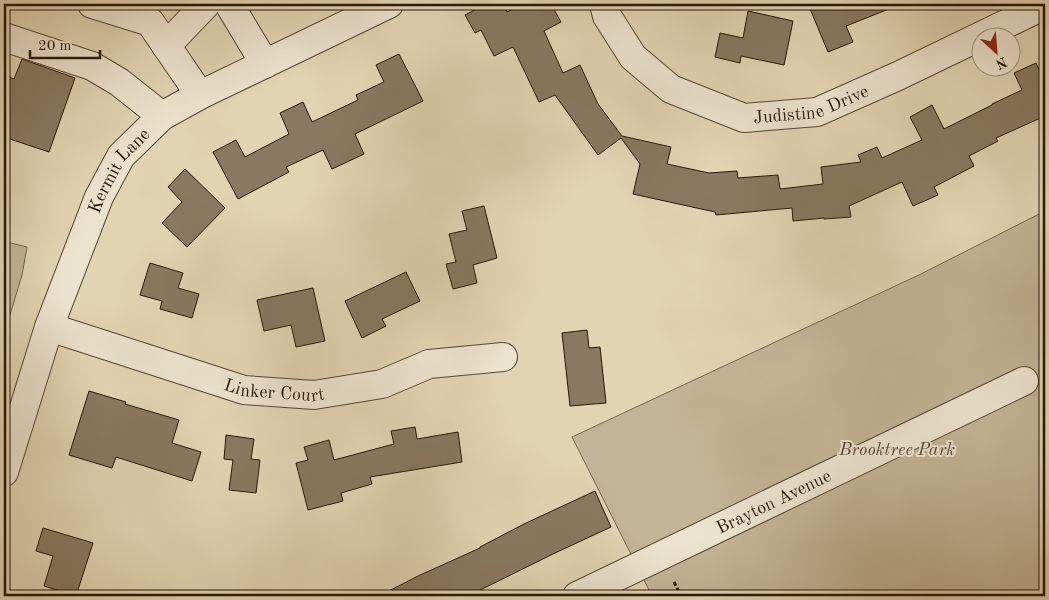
<svg xmlns="http://www.w3.org/2000/svg" width="1049" height="600" viewBox="0 0 1049 600" font-family="'Old Standard TT',serif">
  <style>
    .green { fill: #c2b496; stroke: #75664e }
    .building { fill: #887960; stroke: #281707 }
    .lines { fill: none; stroke-linecap: round; stroke-linejoin: round }
    .minor-casing { stroke: #564632; stroke-width: 30 }
    .path { stroke: #281707; stroke-width: 3; stroke-dasharray: 4 2.5; stroke-linecap: butt }
    .minor { stroke: #ece3ce; stroke-width: 28 }
    .labels { text-anchor: middle; stroke-width: 4; stroke-linejoin: round; paint-order: stroke }
    .street-label { font-size: 18px; fill: #281707; stroke: #ece3ce }
    .park-label { font-size: 18px; font-style: italic; fill: #564632; stroke: #ece3ce }
  </style>
  <rect width="100%" height="100%" fill="#e1d4b3"/>
  <filter id="stains"><feTurbulence type="fractalNoise" baseFrequency=".004" numOctaves="4"/><feColorMatrix values="0 0 0 0 .2 0 0 0 0 .09 0 0 0 0 .02 0 0 0 .5 -.17"/></filter>
  <radialGradient id="worn" r=".72"><stop offset=".6" stop-color="#630" stop-opacity="0"/><stop offset="1" stop-color="#630" stop-opacity=".3"/></radialGradient>
  <!-- green -->
  <path class="green" d="M1045 211V596H652L572 437 921 274Z
    M7 242 27 247 22 275 4 335V244Z"/>
  <!-- building -->
  <path class="building" d="M486 4H503L507 12 524 4H551L561 22 544 31 563 73 580 65 598 104 622 136 671 147 667 164 709 173 737 171 738 178 778 175 780 189 823 184 821 167 861 162 858 155 877 147 882 158 922 140 910 117 932 105 944 129 992 105V104L1022 90 1014 73 1036 63 1045 83V116L996 138 998 141 969 156 974 166 934 187 938 195 913 206 902 182 849 206 851 217 824 219V218L793 221 792 208 716 215 715 212 633 194 640 164 621 138 598 155 555 95 539 102 513 47 494 56 481 30 475 33 465 15Z
    M808 4H899V5L846 26 853 42 828 52Z
    M748 11 793 21 784 65 741 56 740 63 715 57 720 33 743 38Z
    M399 54 423 101 355 134 364 154 332 169 323 150 286 167 289 172 238 199 213 152 236 140 245 157 289 134 280 113 303 102 312 122 358 100 356 95 384 82 376 65Z
    M22 59 75 78 49 152 4 137V75L14 79Z
    M185 169 225 208 187 247 162 223 182 202 168 187Z
    M484 206 497 258 473 265 477 283 453 289 446 264 456 262 449 234 467 230 462 211Z
    M150 263 183 273 178 288 199 294 192 318 160 309 162 301 140 295Z
    M406 272 420 301 382 319 386 326 362 338 345 301Z
    M313 288 325 341 296 347 291 325 264 331 257 300Z
    M587 330 589 348 600 347 606 403 570 406 562 333Z
    M89 391 126 402 125 404 179 420 172 443 201 452 192 481 116 457 112 468 69 455Z
    M415 427 417 439 458 432 462 462 370 477 372 484 341 493 343 501 308 510 296 463 308 460 304 447 329 440 334 460 394 444 391 431Z
    M226 435 254 439 251 459 260 460 256 493 229 490 233 460 224 459Z
    M595 491 611 527 555 553 468 596H379L418 576 480 548V547L524 524Z
    M43 528 93 543 76 596 44 586 53 556 36 551Z"/>
  <g class="lines">
    <defs>
      <g id="minor">
        <path d="M92 4 150 22 200 95"/>
        <path d="M229 4 265 64"/>
        <path id="s1" d="M604 4 607 16 633 57 671 89 744 118 817 112 898 76 1045 5"/>
        <path d="M4 37 92 66 119 82 162 116"/>
        <path d="M166 46 206 4"/>
        <path id="s2" d="M49 327 244 390 314 395 382 384 429 364 503 357"/>
        <path id="s3" d="M4 472 49 327 99 197 121 156 162 116 200 95 389 4"/>
        <path id="s4" d="M577 596 1024 381"/>
      </g>
    </defs>
    <!-- minor casing -->
    <use href="#minor" class="minor-casing"/>
    <!-- path -->
    <path class="path" d="M674 582 681 596"/>
    <!-- minor -->
    <use href="#minor" class="minor"/>
  </g>
  <g class="labels">
    <!-- street labels -->
    <g class="street-label">
      <text dy="6" stroke="none"><textPath href="#s1" startOffset="258">Judistine Drive</textPath></text>
      <text dy="6" stroke="none"><textPath href="#s3" startOffset="324">Kermit Lane</textPath></text>
      <text dy="6" stroke="none"><textPath href="#s2" startOffset="235">Linker Court</textPath></text>
      <text dy="6" stroke="none"><textPath href="#s4" startOffset="218">Brayton Avenue</textPath></text>
    </g>
    <!-- park labels -->
    <g class="park-label">
      <text x="897" y="455">Brooktree Park</text>
    </g>
  </g>
  <!-- margin -->
  <rect width="1049" height="600" fill="none" stroke="#e1d4b3" stroke-width="20"/>
  <rect x="5" y="5" width="1039" height="590" fill="none" stroke="#281707" stroke-width="2.5"/>
  <rect x="10" y="10" width="1029" height="580" fill="none" stroke="#281707"/>
  <!-- north arrow -->
  <g transform="translate(996 52) rotate(154)"><circle r="24" fill="#ece3ce" stroke="#9e917e"/>
  <path d="M0-4L9 19L0 12L-9 19Z" fill="#8f2418"/>
  <text y="-8" font-size="14" font-weight="bold" text-anchor="middle" fill="#281707">N</text>
  </g>
  <!-- scale -->
  <path d="M30 50v8h70v-8" fill="none" stroke="#281707" stroke-width="2.5"/>
  <text x="38" y="50" font-size="15" fill="#281707" stroke="#ece3ce" stroke-width="4" paint-order="stroke">20 m</text>
  <rect width="100%" height="100%" filter="url(#stains)"/>
  <rect width="100%" height="100%" fill="url(#worn)"/>
</svg>
